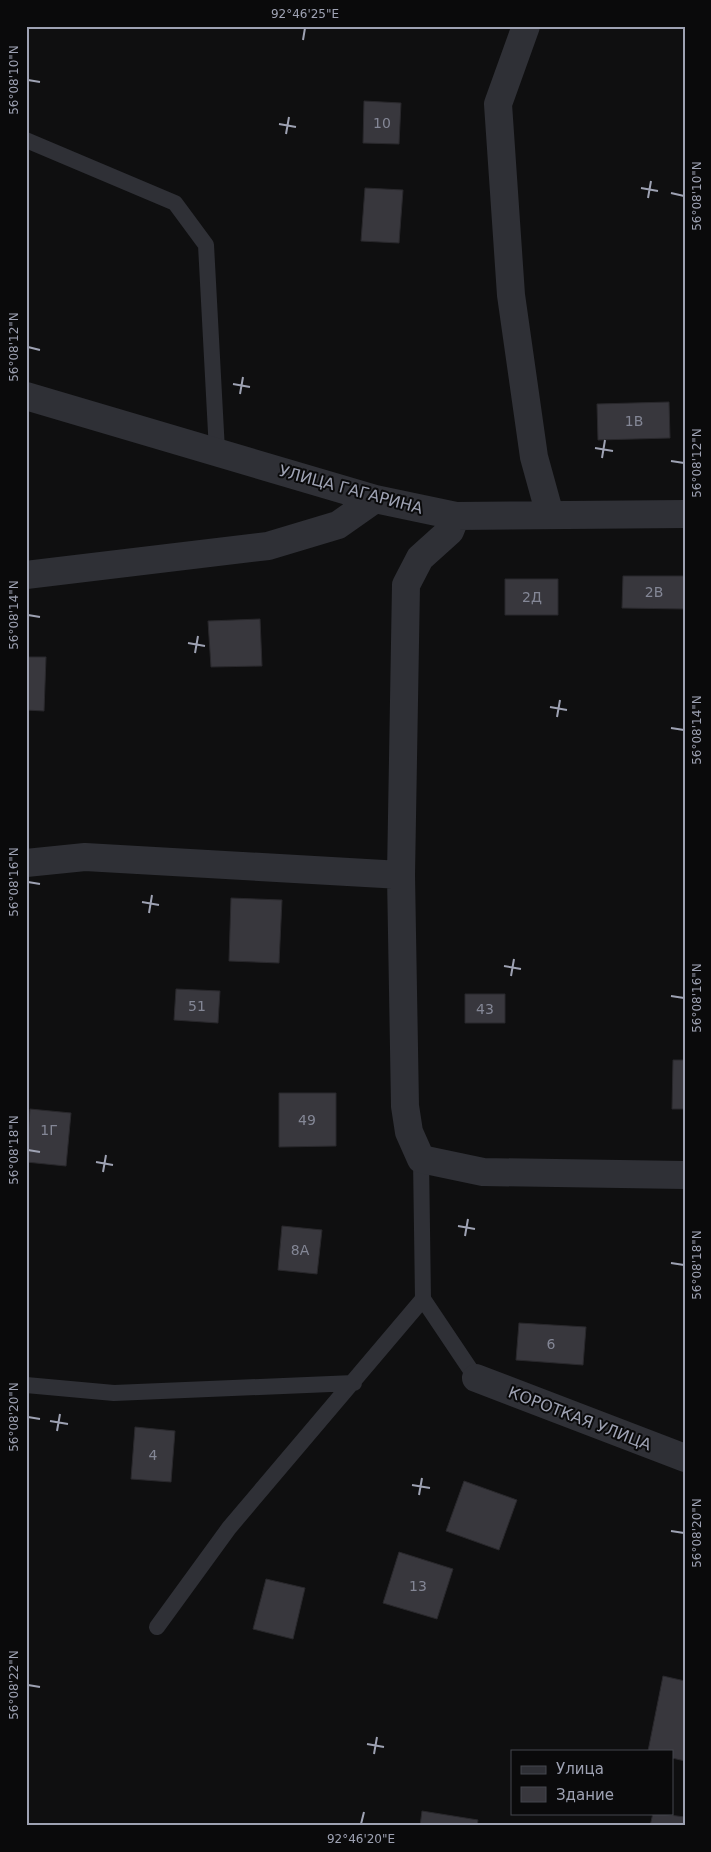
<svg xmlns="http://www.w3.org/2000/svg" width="711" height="1852" viewBox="0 0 711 1852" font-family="'DejaVu Sans',sans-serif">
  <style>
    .building { fill: #38373d; stroke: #29282c }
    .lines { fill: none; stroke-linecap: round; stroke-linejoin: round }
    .lane { stroke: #2f3036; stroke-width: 16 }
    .street { stroke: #2f3036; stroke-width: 28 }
    .ticks { fill: none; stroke: #9ea2b3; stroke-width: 2 }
    .labels { text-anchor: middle; stroke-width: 4; stroke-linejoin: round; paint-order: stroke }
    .number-label { font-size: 14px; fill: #848796 }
    .street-label { font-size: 16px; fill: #9ea2b3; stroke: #0a0a0b }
    .neatline { fill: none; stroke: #9ea2b3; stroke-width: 2 }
    .ticks-label { font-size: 12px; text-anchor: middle; fill: #9ea2b3 }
  </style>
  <rect width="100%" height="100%" fill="#0f0f10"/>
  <!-- building -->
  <path class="building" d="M364 101 401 103 399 144 363 143Z
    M365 188 403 190 399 243 361 241Z
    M669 402 670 438 598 440 597 404Z
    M623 576H685V609L622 608Z
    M505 579H558V615H505Z
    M260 619 262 666 211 667 208 621Z
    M26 657H46L44 711 26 710Z
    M231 898 282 900 279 963 229 961Z
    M176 989 220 991 218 1023 174 1020Z
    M465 994H505V1023H465Z
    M673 1060H685V1109H672Z
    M279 1093H336V1146L279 1147Z
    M30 1109 71 1113 66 1166 26 1162Z
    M282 1226 322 1230 317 1274 278 1270Z
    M519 1323 586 1327 583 1365 516 1360Z
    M135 1427 175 1431 171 1482 131 1479Z
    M464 1481 517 1500 499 1550 446 1531Z
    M399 1552 453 1569 437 1619 383 1603Z
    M266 1579 305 1588 293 1639 253 1629Z
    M663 1676 685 1681V1761L672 1758V1751H648Z
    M422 1811 478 1820 477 1826H420Z
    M653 1813 685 1817V1826H650Z"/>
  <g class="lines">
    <!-- lane -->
    <path class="lane" d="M26 140 175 203 206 245 217 451
      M421 1159 423 1299 476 1378
      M26 1385 114 1393 354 1383
      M157 1627 229 1528 423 1299"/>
    <!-- street -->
    <path class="street" d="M526 26 498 104 511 295 534 457 550 515
      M26 396 375 499 456 516 685 514
      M456 516 450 531 420 558 406 585 401 875 405 1106 409 1132 421 1159 483 1172 685 1175
      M26 575 268 546 338 525 375 499
      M26 863 85 857 401 875
      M476 1378 685 1458"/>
  </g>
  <!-- ticks -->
  <path class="ticks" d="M303 40 305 28M28 80 40 82M279 124 296 127M286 134 289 117M641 188 658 191M671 193 684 196M648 198 651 181M28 347 40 350M233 384 250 387M240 394 243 377M595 448 613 451M602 458 605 440M671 461 684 463M28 615 40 617M188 643 205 646M195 653 198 636M550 707 567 710M557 717 560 700M671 728 684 730M28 882 40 884M142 902 159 905M149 913 152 895M504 966 521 969M511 976 514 959M671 996 684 998M28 1150 40 1152M96 1162 113 1165M103 1172 106 1155M458 1226 475 1229M465 1236 468 1219M671 1263 684 1265M28 1417 40 1419M50 1421 68 1424M57 1431 60 1414M412 1485 430 1488M419 1495 422 1478M671 1531 684 1533M28 1685 40 1687M367 1744 384 1747M374 1754 377 1737M361 1824 364 1812"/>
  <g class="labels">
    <!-- number labels -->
    <g class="number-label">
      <text x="382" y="128">10</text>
      <text x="634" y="426">1В</text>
      <text x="654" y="597">2В</text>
      <text x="532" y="602">2Д</text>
      <text x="197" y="1011">51</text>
      <text x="485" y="1014">43</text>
      <text x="307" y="1125">49</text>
      <text x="49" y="1135">1Г</text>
      <text x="300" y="1255">8А</text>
      <text x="551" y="1349">6</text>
      <text x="153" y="1460">4</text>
      <text x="418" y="1591">13</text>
    </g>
    <!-- street labels -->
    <g class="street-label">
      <text transform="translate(351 489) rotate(15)" y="6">УЛИЦА ГАГАРИНА</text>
      <text transform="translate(580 1418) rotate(21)" y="6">КОРОТКАЯ УЛИЦА</text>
    </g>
  </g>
  <!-- border -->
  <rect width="711" height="1852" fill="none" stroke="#0a0a0b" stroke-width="55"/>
  <!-- legend -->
  <rect x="511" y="1750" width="162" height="65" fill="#0a0a0b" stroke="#45474e"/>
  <rect x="521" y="1766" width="25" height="8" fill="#2f3036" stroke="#45474e"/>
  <text x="556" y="1774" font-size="15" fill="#9ea2b3">Улица</text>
  <rect x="521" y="1787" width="25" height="15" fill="#38373d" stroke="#45474e"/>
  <text x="556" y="1800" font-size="15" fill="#9ea2b3">Здание</text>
  <rect x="28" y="28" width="656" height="1796" class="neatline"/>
  <g class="ticks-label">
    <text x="305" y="18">92°46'25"E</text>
    <text transform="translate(14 80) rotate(-90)" y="4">56°08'10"N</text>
    <text transform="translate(697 196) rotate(-90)" y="4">56°08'10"N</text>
    <text transform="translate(14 347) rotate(-90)" y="4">56°08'12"N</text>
    <text transform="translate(697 463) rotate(-90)" y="4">56°08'12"N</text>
    <text transform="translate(14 615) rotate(-90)" y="4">56°08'14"N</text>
    <text transform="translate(697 730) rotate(-90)" y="4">56°08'14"N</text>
    <text transform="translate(14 882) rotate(-90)" y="4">56°08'16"N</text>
    <text transform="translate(697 998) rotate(-90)" y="4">56°08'16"N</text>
    <text transform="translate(14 1150) rotate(-90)" y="4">56°08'18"N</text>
    <text transform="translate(697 1265) rotate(-90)" y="4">56°08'18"N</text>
    <text transform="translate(14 1417) rotate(-90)" y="4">56°08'20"N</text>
    <text transform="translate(697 1533) rotate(-90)" y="4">56°08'20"N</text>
    <text transform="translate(14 1685) rotate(-90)" y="4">56°08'22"N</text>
    <text x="361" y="1843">92°46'20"E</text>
  </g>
</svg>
